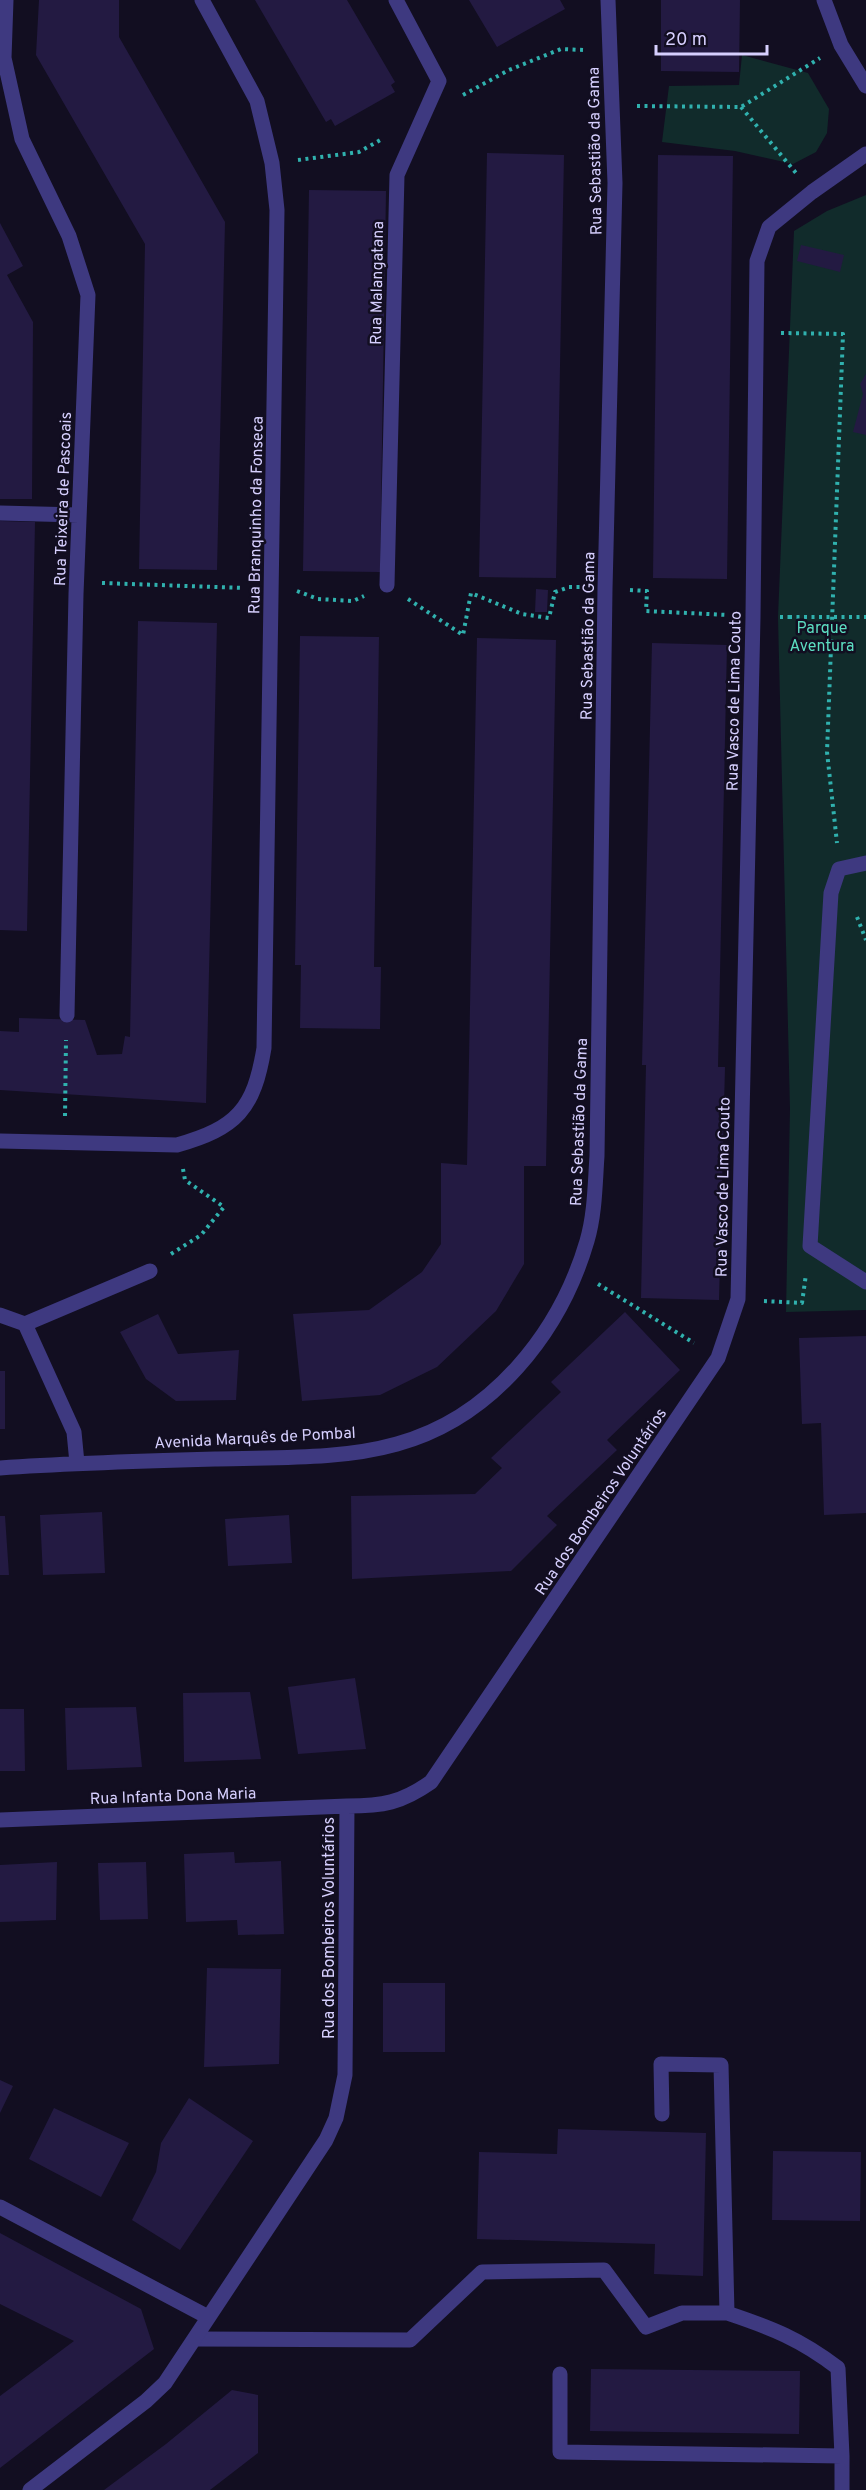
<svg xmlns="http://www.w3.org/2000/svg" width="866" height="2490" viewBox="0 0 866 2490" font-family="Overpass,sans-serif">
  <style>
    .green { fill: #112b2b }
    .building { fill: #231a42 }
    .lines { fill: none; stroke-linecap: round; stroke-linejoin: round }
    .path { stroke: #30b1ae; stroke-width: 4; stroke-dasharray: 3 4.5; stroke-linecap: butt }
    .service { stroke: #3e3980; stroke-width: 15 }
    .pedestrian { stroke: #3e3980; stroke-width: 15 }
    .minor { stroke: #3e3980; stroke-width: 15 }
    .path-bridge { stroke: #30b1ae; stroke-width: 4; stroke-dasharray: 3 4.5; stroke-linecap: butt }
    .labels { text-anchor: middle; stroke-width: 5; stroke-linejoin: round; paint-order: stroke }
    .street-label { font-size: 16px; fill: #d6cffe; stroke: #120e21 }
    .park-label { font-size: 16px; fill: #5cddc1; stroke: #120e21 }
  </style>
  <rect width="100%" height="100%" fill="#120e21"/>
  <!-- green -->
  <path class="green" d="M742 55 808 73 829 109 827 133 816 152 793 164 735 151 662 142 669 86 739 85Z
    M866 195V1310L786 1312 790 1109 778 617 794 231 827 211Z"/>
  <!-- building -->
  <path class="building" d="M39 0H119V37L225 222 217 570 139 569 145 244 36 55Z
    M255 0H347L395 82 391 85 395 92 335 126 331 119 326 122Z
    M469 0H560L565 9 497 47Z
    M661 0H740L739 72 661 71Z
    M487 153 564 155 556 578 479 577Z
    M658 155 733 156 727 579 653 578Z
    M309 190 386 191 380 572 303 571Z
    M0 223 23 266 7 275 33 322 32 499H0Z
    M801 245 844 255 840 272 797 261Z
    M866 374V435L853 432 863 394 860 384Z
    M0 521 35 522 27 931 0 930Z
    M536 589 548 590 547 612H535Z
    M138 621 217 623 206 1103 0 1090V1031L19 1032V1018L85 1020 97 1055 122 1054 125 1036 130 1037Z
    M300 636 379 637 374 967H381L380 1029 300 1028 301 965H295Z
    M477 638 556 640 546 1166H524V1264L496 1311 437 1367 380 1395 302 1401 293 1314 369 1310 422 1272 441 1244V1163L467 1165Z
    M652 643 727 645 718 1067H725L719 1300 641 1298 646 1065H642Z
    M625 1312 680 1370 607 1440 617 1450 547 1516 557 1525 511 1571 352 1579 351 1496 475 1494 502 1468 491 1458 561 1392 551 1382Z
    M158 1314 178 1354 239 1350 236 1400 176 1401 146 1379 120 1332Z
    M866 1336V1513L824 1515 821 1423 802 1424 799 1338Z
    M0 1371H5V1429H0Z
    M102 1512 105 1573 43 1575 40 1515Z
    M289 1515 292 1563 228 1566 225 1519Z
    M0 1516H5L9 1575H0Z
    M355 1678 366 1749 298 1754 288 1687Z
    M250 1692 261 1759 184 1762 183 1693Z
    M136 1707 142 1767 67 1770 65 1708Z
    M0 1709H24L25 1771H0Z
    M234 1852 235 1863 281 1861 284 1934 238 1935 237 1920 186 1922 184 1854Z
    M57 1862 56 1920 0 1922V1865Z
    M146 1862 148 1919 100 1920 98 1863Z
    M207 1968 281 1969 279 2064 204 2067Z
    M383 1983H445V2052H383Z
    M0 2080 13 2086 0 2113Z
    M189 2098 253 2141 180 2250 132 2220 156 2172 161 2143Z
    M54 2108 129 2143 101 2197 29 2159Z
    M558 2129 706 2133 703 2276 654 2274 655 2244 477 2239 479 2152 557 2154Z
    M773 2151 861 2152 860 2221 772 2220Z
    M0 2233 141 2309 154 2349 0 2468V2396L74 2341 0 2304Z
    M591 2369 800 2371 799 2434 590 2431Z
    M232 2390 258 2395V2453L210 2490H104L166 2444Z"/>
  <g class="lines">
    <!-- path -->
    <path class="path" d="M463 95 509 70 561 49 583 50
      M637 106 741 107 820 58
      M741 107 796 173
      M298 160 359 152 382 139
      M781 333 843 334 827 752 837 843
      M102 583 244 588
      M630 590 647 591 646 611 728 615
      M297 591 318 599 353 601 364 596
      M408 599 463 635 471 593 522 614 549 618 555 592 569 587H580
      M780 617H789
      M857 917 866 940
      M65 1116 66 1040
      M171 1254 201 1235 224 1207 185 1180 183 1169
      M598 1284 694 1343
      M764 1301 802 1303 806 1274"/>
    <!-- service -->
    <path class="service" d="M727 2313C772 2328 800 2339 838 2368L842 2456
      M196 2339 410 2340 482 2272 604 2270 646 2327 682 2313H727L721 2065 661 2064 662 2114
      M560 2374V2452L842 2456V2490"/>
    <!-- pedestrian -->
    <path class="pedestrian" d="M866 863 839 869 831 893 810 1246 866 1282"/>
    <!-- minor -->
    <path class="minor" d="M6 0 4 58 22 139 69 236 88 295 76 594 67 1015
      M824 0 841 45 866 86
      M0 513 79 515
      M387 585 397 175 439 81 396 0
      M0 1141 177 1145C237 1128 254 1109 264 1048L277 210 272 163 257 101 202 0
      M0 1315 25 1324 74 1432 77 1463
      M25 1324 150 1271
      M0 1468C72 1463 145 1461 217 1459 277 1457 340 1460 397 1444 492 1418 560 1333 587 1241 595 1214 595 1184 597 1156L605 589 615 183 608 0
      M0 1820 347 1806
      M0 2207 208 2317
      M30 2490 146 2401 165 2383 326 2140 336 2118 345 2075 347 1806C383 1806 401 1803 431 1782L718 1358 738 1299 753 617 757 261 769 227 812 192 866 154"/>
    <!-- path-bridge -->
    <path class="path-bridge" d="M789 617H866"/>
  </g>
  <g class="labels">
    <!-- street labels -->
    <g class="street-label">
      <text transform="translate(594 151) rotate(-91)" y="6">Rua Sebastião da Gama</text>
      <text transform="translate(376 283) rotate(-89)" y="6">Rua Malangatana</text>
      <text transform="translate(62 499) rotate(-88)" y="6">Rua Teixeira de Pascoais</text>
      <text transform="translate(255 515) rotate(-89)" y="6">Rua Branquinho da Fonseca</text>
      <text transform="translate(587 636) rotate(-89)" y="6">Rua Sebastião da Gama</text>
      <text transform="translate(733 701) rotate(-89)" y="6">Rua Vasco de Lima Couto</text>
      <text transform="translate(578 1122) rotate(-88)" y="6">Rua Sebastião da Gama</text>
      <text transform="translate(722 1187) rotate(-89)" y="6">Rua Vasco de Lima Couto</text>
      <text transform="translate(255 1437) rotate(-3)" y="6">Avenida Marquês de Pombal</text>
      <text transform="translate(600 1501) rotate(-56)" y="6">Rua dos Bombeiros Voluntários</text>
      <text transform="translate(173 1795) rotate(-2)" y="6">Rua Infanta Dona Maria</text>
      <text transform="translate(328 1928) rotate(-90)" y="6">Rua dos Bombeiros Voluntários</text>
    </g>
    <!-- park labels -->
    <g class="park-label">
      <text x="822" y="633">Parque<tspan x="822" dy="18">Aventura</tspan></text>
    </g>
  </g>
  <!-- scale -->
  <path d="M656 45v9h111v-9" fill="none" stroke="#d6cffe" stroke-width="3"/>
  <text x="665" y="45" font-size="18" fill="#d6cffe" stroke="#120e21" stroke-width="4.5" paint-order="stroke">20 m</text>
</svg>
